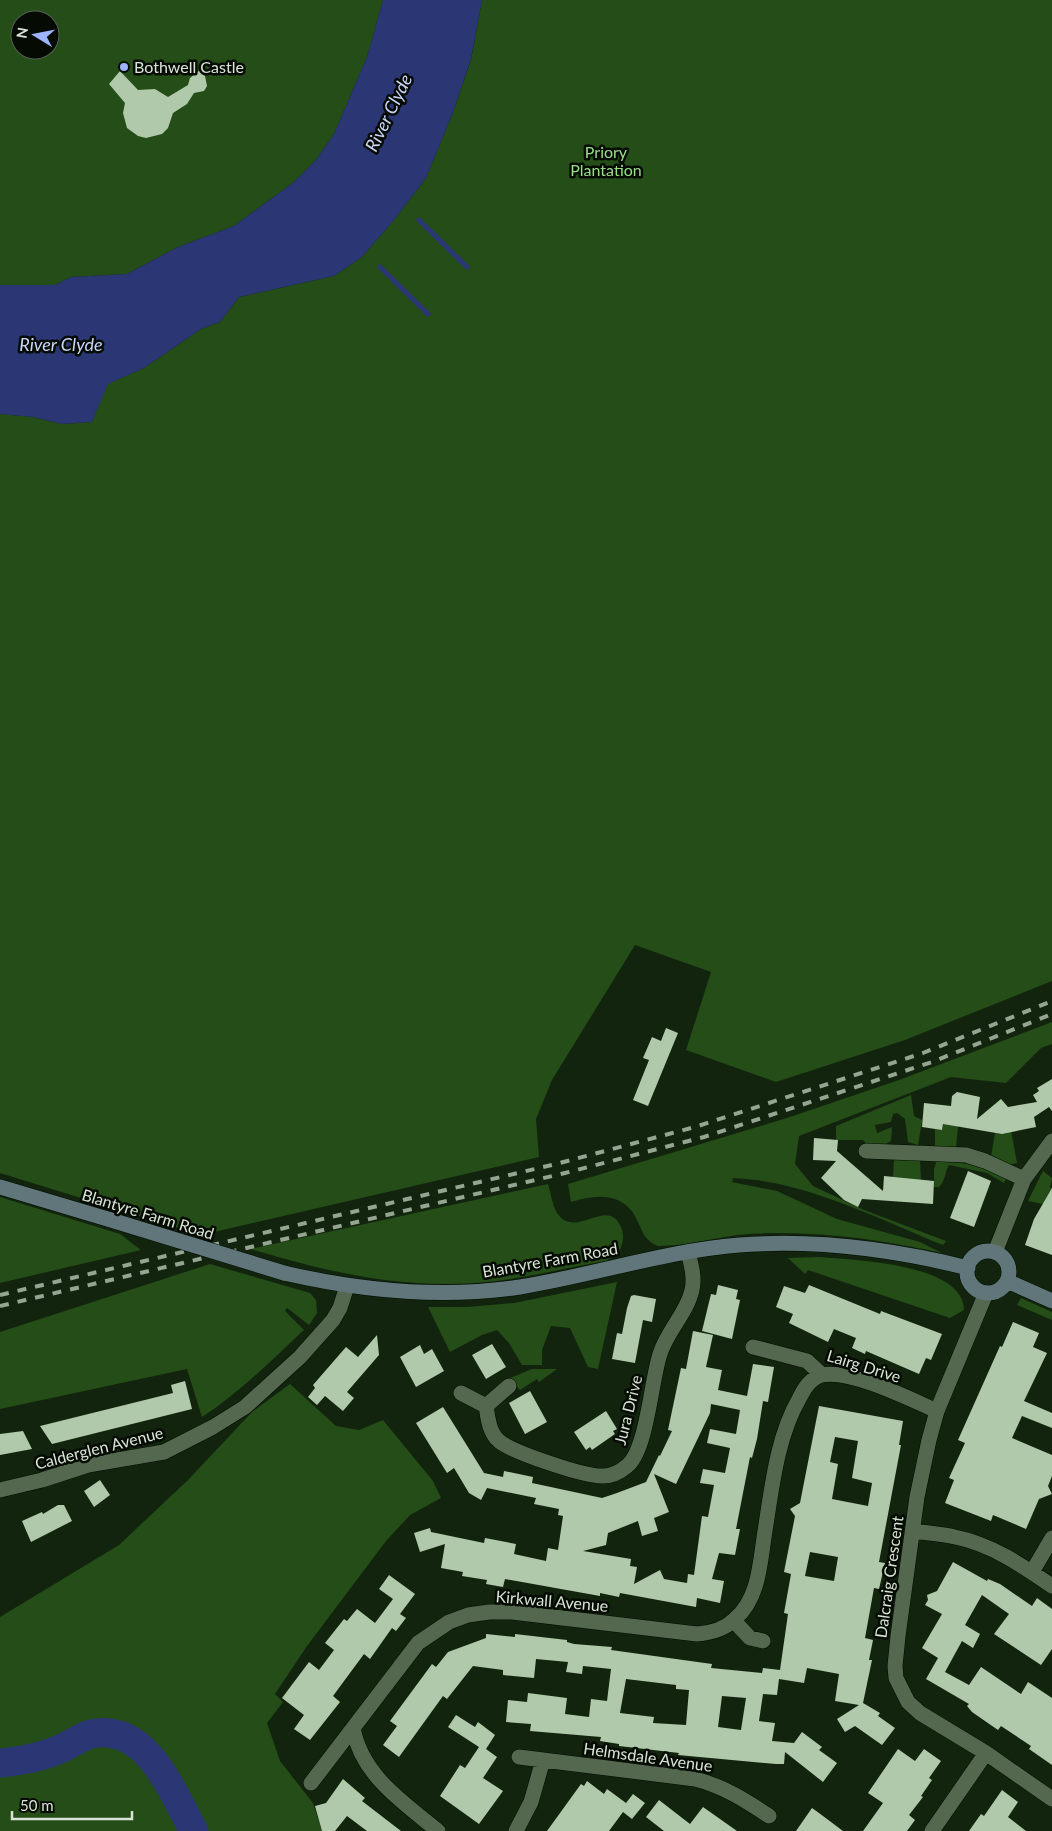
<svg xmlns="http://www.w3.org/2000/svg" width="1052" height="1831" viewBox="0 0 1052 1831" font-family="Lato,sans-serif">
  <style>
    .green { fill: #244d18; fill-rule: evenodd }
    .water { fill: #2b3774 }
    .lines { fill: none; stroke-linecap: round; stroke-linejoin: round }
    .stream { stroke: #2b3774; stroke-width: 5 }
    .river { stroke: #2b3774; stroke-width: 29 }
    .building { fill: #b1c9ab; fill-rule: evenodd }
    .minor-casing { stroke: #010d00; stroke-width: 16 }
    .secondary-casing { stroke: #010d00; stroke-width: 16 }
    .minor { stroke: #53684e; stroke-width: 15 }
    .secondary { stroke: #60767a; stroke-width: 15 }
    .rail { stroke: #96a492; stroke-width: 4; stroke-dasharray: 9 9; stroke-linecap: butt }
    .secondary-bridge-casing { stroke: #010d00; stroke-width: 16; stroke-linecap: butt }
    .secondary-bridge { stroke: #60767a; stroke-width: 15 }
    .poi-dot { fill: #9eb3fd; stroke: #050b03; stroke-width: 2 }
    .labels { text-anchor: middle; stroke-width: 5; stroke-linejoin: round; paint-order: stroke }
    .poi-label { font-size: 16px; fill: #d8e4d5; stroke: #050b03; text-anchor: start }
    .park-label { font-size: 16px; fill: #99dd87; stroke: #050b03 }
    .street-label { font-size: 16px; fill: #d8e4d5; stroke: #050b03 }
    .water-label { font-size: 18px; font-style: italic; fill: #c9d5fa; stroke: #050b03 }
  </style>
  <rect width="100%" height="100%" fill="#12240d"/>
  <!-- green -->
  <path class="green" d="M0 0H383L367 57 334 134 316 160 294 182 234 226 178 247 127 274 71 277 55 285H0ZM20 20H50V50H20Z
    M482 0H1052V981L905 1040 776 1082 686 1050 711 972 635 945 552 1080 536 1119 539 1157 201 1235 0 1173V414L33 417 62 424 92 422 107 384 144 368 201 329 220 322 239 297 334 276 362 257 394 220 426 178 452 115 471 60Z
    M1052 1022V1044L1041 1048 1006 1083 951 1077 799 1136 795 1164 813 1186 864 1210 946 1241 943 1245C876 1218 806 1181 733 1178L732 1182 777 1191 837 1219 920 1242 942 1253C878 1239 814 1230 749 1234 719 1236 688 1246 658 1246 643 1240 642 1229 635 1216 621 1191 593 1195 571 1202L568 1184 787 1118 899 1080Z
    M911 1095 914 1116 922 1120V1122L918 1145 908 1142 905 1119 897 1113 893 1114 891 1122 875 1125 877 1133 892 1127 891 1141 884 1145H868L863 1140H836V1126Z
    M946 1112 958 1126 956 1148 935 1147V1129L942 1130Z
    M1010 1125 1017 1163 1009 1165 991 1157 995 1133 1001 1134Z
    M894 1159 920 1160 921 1180 904 1184V1178L893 1177Z
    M937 1160 982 1166 1006 1179 1004 1183 987 1173 949 1165C944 1173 946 1180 939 1187H934V1169Z
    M1043 1171 1052 1178 1050 1187 1052 1189 1043 1204 1028 1201Z
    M548 1184C552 1197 553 1215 566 1221 585 1229 609 1200 621 1227 625 1236 623 1245 618 1253L606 1261C570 1267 534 1276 497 1281 409 1291 334 1274 251 1249Z
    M0 1197 120 1234 141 1250 0 1283Z
    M819 1257C852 1260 964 1263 964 1310L950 1318 808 1270 805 1274 788 1258Z
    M210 1264 310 1293 316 1300 317 1313 309 1325 287 1308 285 1311 304 1330C271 1361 240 1392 202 1417L187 1369 0 1409V1332Z
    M617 1282 598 1369 588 1367 570 1328 551 1326 542 1350V1365H522L509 1343 497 1330 482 1335 450 1352 428 1307H468L514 1303Z
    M1021 1298 1052 1312V1320L1017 1305Z
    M532 1369H557L539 1382 537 1379 520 1390 510 1378Z
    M290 1384 336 1426 359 1430 383 1420 433 1481 441 1498 410 1515 386 1541 307 1646 275 1694 283 1702 267 1723 280 1761 313 1803 322 1831H0V1617L119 1545 188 1480 252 1412Z"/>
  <!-- water -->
  <path class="water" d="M383 0H482L471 59 452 115 426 178 394 220 362 257 334 276 239 297 220 322 201 329 144 368 108 384 92 422 62 424 33 417 0 414V285H55L71 277 127 274 178 247 234 226 294 182 316 160 334 134 367 57Z"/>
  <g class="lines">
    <!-- stream -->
    <path class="stream" d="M419 220 467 267
      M380 267 428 314"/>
    <!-- river -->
    <path class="river" d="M0 1763C21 1761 40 1758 60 1749 70 1745 80 1737 91 1734 147 1722 172 1792 194 1831"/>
  </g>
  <!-- building -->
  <path class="building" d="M200 70 205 76 207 86 204 91 194 93 187 104 173 113 168 128 162 134 146 138 138 136 127 128 123 113 125 103 109 84 120 71 138 90 155 89 168 97 188 85 190 78Z
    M666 1028 678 1033 648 1106 633 1100 649 1060 643 1058 652 1037 661 1041Z
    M1052 1079V1111L1049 1107 1034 1117 1036 1127 1002 1134 943 1124 942 1130 922 1127 924 1103 951 1106 952 1096 957 1092 980 1097 977 1119 1001 1099 1008 1107 1037 1102 1033 1095 1039 1091 1037 1088Z
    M814 1138 838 1140 837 1151 883 1191 884 1176 934 1181 933 1204 862 1199 858 1207 844 1200 821 1178 836 1161 813 1160Z
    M968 1171 991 1181 974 1227 950 1218Z
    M1052 1188V1255L1025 1245 1034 1219Z
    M718 1285 738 1290 736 1299 740 1300 732 1339 702 1331 711 1294 716 1295Z
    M809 1285 880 1314 881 1311 942 1334 931 1360 926 1358 919 1374 866 1351 865 1354 852 1348 856 1338 834 1329 828 1342 789 1323 793 1314 776 1307 784 1286 805 1293Z
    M634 1295 656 1299 652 1322 643 1320 635 1363 612 1359 617 1333 622 1334 627 1308 631 1296Z
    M1013 1322 1039 1333 1033 1347 1047 1353 1024 1401 1052 1413V1428L1022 1416 1012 1438 1052 1455V1476L1048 1486 1052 1494 1039 1499 1026 1529 993 1515 991 1521 945 1503 954 1480 949 1478 965 1443 958 1440 1000 1346 1002 1347Z
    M693 1331 713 1335 706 1367 722 1370 718 1390 747 1396 753 1364 774 1367 768 1402 763 1401 757 1439 752 1458 750 1457 736 1529H740L735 1555 719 1553 712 1579 724 1581 720 1603 697 1598 696 1607 620 1593 619 1597 600 1593V1596L505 1579 503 1587 486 1584 487 1580 462 1576 463 1572 441 1568 445 1544 420 1552 414 1533 430 1528 431 1532 484 1543 485 1538 516 1544 514 1554 546 1561 548 1548 558 1550 563 1516 558 1515 559 1509 534 1504 536 1498 487 1488 481 1500 469 1493 454 1468 447 1473 416 1423 443 1407 484 1473 503 1477 504 1471 533 1477 532 1483 602 1498 617 1493 646 1482 659 1455 660 1456 672 1431 668 1430 681 1368 686 1369ZM711 1404 740 1410 736 1434 710 1429 707 1443 730 1448 725 1473 703 1469 700 1483 714 1485 708 1517 702 1516 694 1575 688 1574 687 1583 664 1579 660 1570 634 1584 637 1567 630 1566 631 1559 583 1551 606 1545 608 1533 638 1521 642 1536 658 1531 654 1518 669 1512 654 1474 676 1484 710 1413Z
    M377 1335 379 1355 347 1392 354 1398 343 1411 325 1396 317 1405 308 1397 315 1388 313 1385 346 1347 358 1357Z
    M492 1344 506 1367 486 1379 472 1355Z
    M420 1345 424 1354 432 1349 444 1371 416 1387 400 1357Z
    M185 1381 192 1409 52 1444 40 1426 173 1393 171 1385Z
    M530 1391 547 1422 525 1434 509 1403Z
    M819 1406 903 1421 899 1445H901L879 1562 885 1563 879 1589 874 1588 865 1638 873 1640 869 1660H872L863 1703 880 1713 878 1716 895 1728 882 1745 855 1726 845 1732 837 1719 859 1705 835 1701 839 1674 807 1668 804 1683 779 1679 777 1695 763 1694 759 1721 775 1723 772 1741 794 1743 802 1732 822 1747 819 1750 837 1763 823 1782 785 1752 784 1764H776L678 1755 679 1753 619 1746V1744L600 1741 601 1737 530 1731 531 1724 506 1722 508 1700 527 1702 528 1693 567 1698 565 1714 589 1717 591 1699 607 1701 611 1669 583 1666 582 1674 566 1672 568 1662 536 1659 534 1678 503 1675V1670L473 1666 447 1699 443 1696 399 1757 383 1745 397 1726 390 1721 432 1664 436 1667 448 1652 486 1638V1634L515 1637V1634L567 1640V1642L574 1644 612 1647 611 1650 712 1664 711 1668 762 1673 763 1668 780 1670 788 1614 784 1613 791 1574 784 1572 795 1516 790 1509 800 1503ZM835 1437 858 1441 852 1478 872 1483 868 1506 832 1499 838 1464 830 1462ZM810 1552 838 1557 834 1581 805 1576ZM626 1679 676 1685V1689L689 1690 686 1725 653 1723 654 1717 620 1713ZM722 1696 746 1698 741 1730 718 1727Z
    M606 1411 617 1429 613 1431 615 1434 592 1450 590 1447 586 1450 574 1432Z
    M23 1431 32 1449 0 1455V1434Z
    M100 1480 110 1495 94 1507 84 1491Z
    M58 1505H64L72 1521 31 1542 22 1521 42 1512 43 1514Z
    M953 1562 987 1581 988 1579 1000 1584 1032 1606 1037 1598 1052 1609V1649L1041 1665 994 1634 1009 1614 982 1595 965 1625 980 1634 973 1648 962 1641 945 1672 969 1685 981 1667 1021 1694 1028 1682 1052 1698V1765L1029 1749 1031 1746 1001 1726 998 1730 972 1712 967 1706 969 1704 926 1679 938 1658 922 1648 942 1614 925 1605 928 1600 927 1595 937 1591Z
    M389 1575 415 1594 400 1614 406 1618 396 1631 392 1628 370 1659 364 1654 333 1696 340 1702 310 1740 294 1729 304 1715 282 1698 309 1662 319 1670 334 1650 325 1643 344 1619 347 1621 357 1609 375 1623 393 1599 379 1589Z
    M456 1715 475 1727 478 1722 495 1735 486 1749 497 1757 483 1778 503 1791 479 1824 440 1796 460 1765 465 1768 479 1747 448 1727Z
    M898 1749 915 1761 924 1749 941 1761 929 1778 932 1780 921 1796 923 1797 909 1815 915 1820 907 1831H863L883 1803 868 1793Z
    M343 1779 365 1798 362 1801 401 1831H367L347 1816 335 1831H322L315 1806 326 1803Z
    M587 1781 604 1794 607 1789 626 1803 633 1794 645 1803 632 1819 623 1812 609 1831H547L581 1784 584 1786Z
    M1002 1790 1018 1802 1008 1817 1026 1831H969L981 1814 984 1816Z
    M659 1800 690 1824 703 1807 737 1831H664L646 1817Z
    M812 1808 819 1813 843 1831H796Z"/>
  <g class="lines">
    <defs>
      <path id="minor" d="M866 1151 966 1155 985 1161 1024 1179
        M995 1252 1024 1179 1052 1141
        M986 1293 937 1411 929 1440 917 1497 898 1636 895 1666 896 1678 908 1702 920 1713 986 1753 1052 1799
        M753 1347 807 1361 822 1375
        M461 1393 486 1406 509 1386
        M486 1406C488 1418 489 1432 499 1441 512 1452 585 1477 603 1476 612 1476 620 1472 627 1466 647 1450 651 1381 660 1354 667 1331 687 1313 692 1290 695 1277 691 1264 688 1252
        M0 1490 42 1480 88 1465 164 1452 213 1427 245 1407 300 1357 333 1320 340 1308 347 1286
        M913 1531C927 1533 942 1534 955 1537 991 1544 1023 1566 1052 1586
        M1032 1572 1052 1538
        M734 1621 750 1638 763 1641
        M353 1728C362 1776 403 1802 438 1831
        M519 1757 695 1779C723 1786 745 1800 769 1816
        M311 1783 418 1643 449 1622 468 1615 489 1612H512L697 1634C710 1633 725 1629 735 1619 760 1597 760 1561 765 1531 772 1487 777 1437 799 1399 804 1389 810 1378 822 1375 850 1369 910 1399 937 1411
        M516 1831 531 1802 543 1760
        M932 1831 986 1753"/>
      <path id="secondary" d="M0 1187 111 1220
        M967 1272a21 21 0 1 1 42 0a21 21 0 1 1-42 0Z
        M284 1273C362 1291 441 1299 520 1287 594 1275 665 1251 739 1245 817 1239 892 1249 968 1268
        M1007 1281 1052 1301"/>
    </defs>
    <!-- minor casing -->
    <use href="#minor" class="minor-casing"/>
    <!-- secondary casing -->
    <use href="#secondary" class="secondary-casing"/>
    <!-- minor -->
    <use href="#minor" class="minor"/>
    <!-- secondary -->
    <use href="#secondary" class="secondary"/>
    <!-- rail -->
    <path class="rail" d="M0 1295 556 1164 695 1127 923 1053 1052 1001
      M0 1306 565 1173 704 1137 932 1062 1052 1014"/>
    <defs>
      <path id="secondary-bridge" d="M111 1220 284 1273"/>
    </defs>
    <!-- secondary-bridge casing -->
    <use href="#secondary-bridge" class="secondary-bridge-casing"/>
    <!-- secondary-bridge -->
    <use href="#secondary-bridge" class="secondary-bridge"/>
  </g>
  <!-- markers -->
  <circle class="poi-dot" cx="124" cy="67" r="5"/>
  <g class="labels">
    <!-- poi labels -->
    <g class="poi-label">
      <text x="134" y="73">Bothwell Castle</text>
    </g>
    <!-- park labels -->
    <g class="park-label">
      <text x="606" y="158">Priory<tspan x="606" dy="18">Plantation</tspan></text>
    </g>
    <!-- street labels -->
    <g class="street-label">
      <text transform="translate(148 1214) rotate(17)" y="6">Blantyre Farm Road</text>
      <text transform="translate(550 1260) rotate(-10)" y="6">Blantyre Farm Road</text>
      <text transform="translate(864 1366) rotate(17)" y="6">Lairg Drive</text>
      <text transform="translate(628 1410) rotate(-76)" y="6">Jura Drive</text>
      <text transform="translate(99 1448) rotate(-14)" y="6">Calderglen Avenue</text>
      <text transform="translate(889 1577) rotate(-82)" y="6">Dalcraig Crescent</text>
      <text transform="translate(552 1601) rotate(5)" y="6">Kirkwall Avenue</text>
      <text transform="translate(648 1757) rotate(8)" y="6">Helmsdale Avenue</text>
    </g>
    <!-- water labels -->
    <g class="water-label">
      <text transform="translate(389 113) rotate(-64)" y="6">River Clyde</text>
      <text x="61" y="351">River Clyde</text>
    </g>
  </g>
  <!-- north arrow -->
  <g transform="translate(35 35) rotate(280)"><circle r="24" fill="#050b03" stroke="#596257"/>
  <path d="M0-4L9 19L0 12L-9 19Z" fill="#9eb3fd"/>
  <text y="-8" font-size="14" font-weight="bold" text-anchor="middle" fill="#d8e4d5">N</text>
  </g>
  <!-- scale -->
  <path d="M12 1811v8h120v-8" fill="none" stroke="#d8e4d5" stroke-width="2.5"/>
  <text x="20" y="1811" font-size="15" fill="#d8e4d5" stroke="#050b03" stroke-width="4" paint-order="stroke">50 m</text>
</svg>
